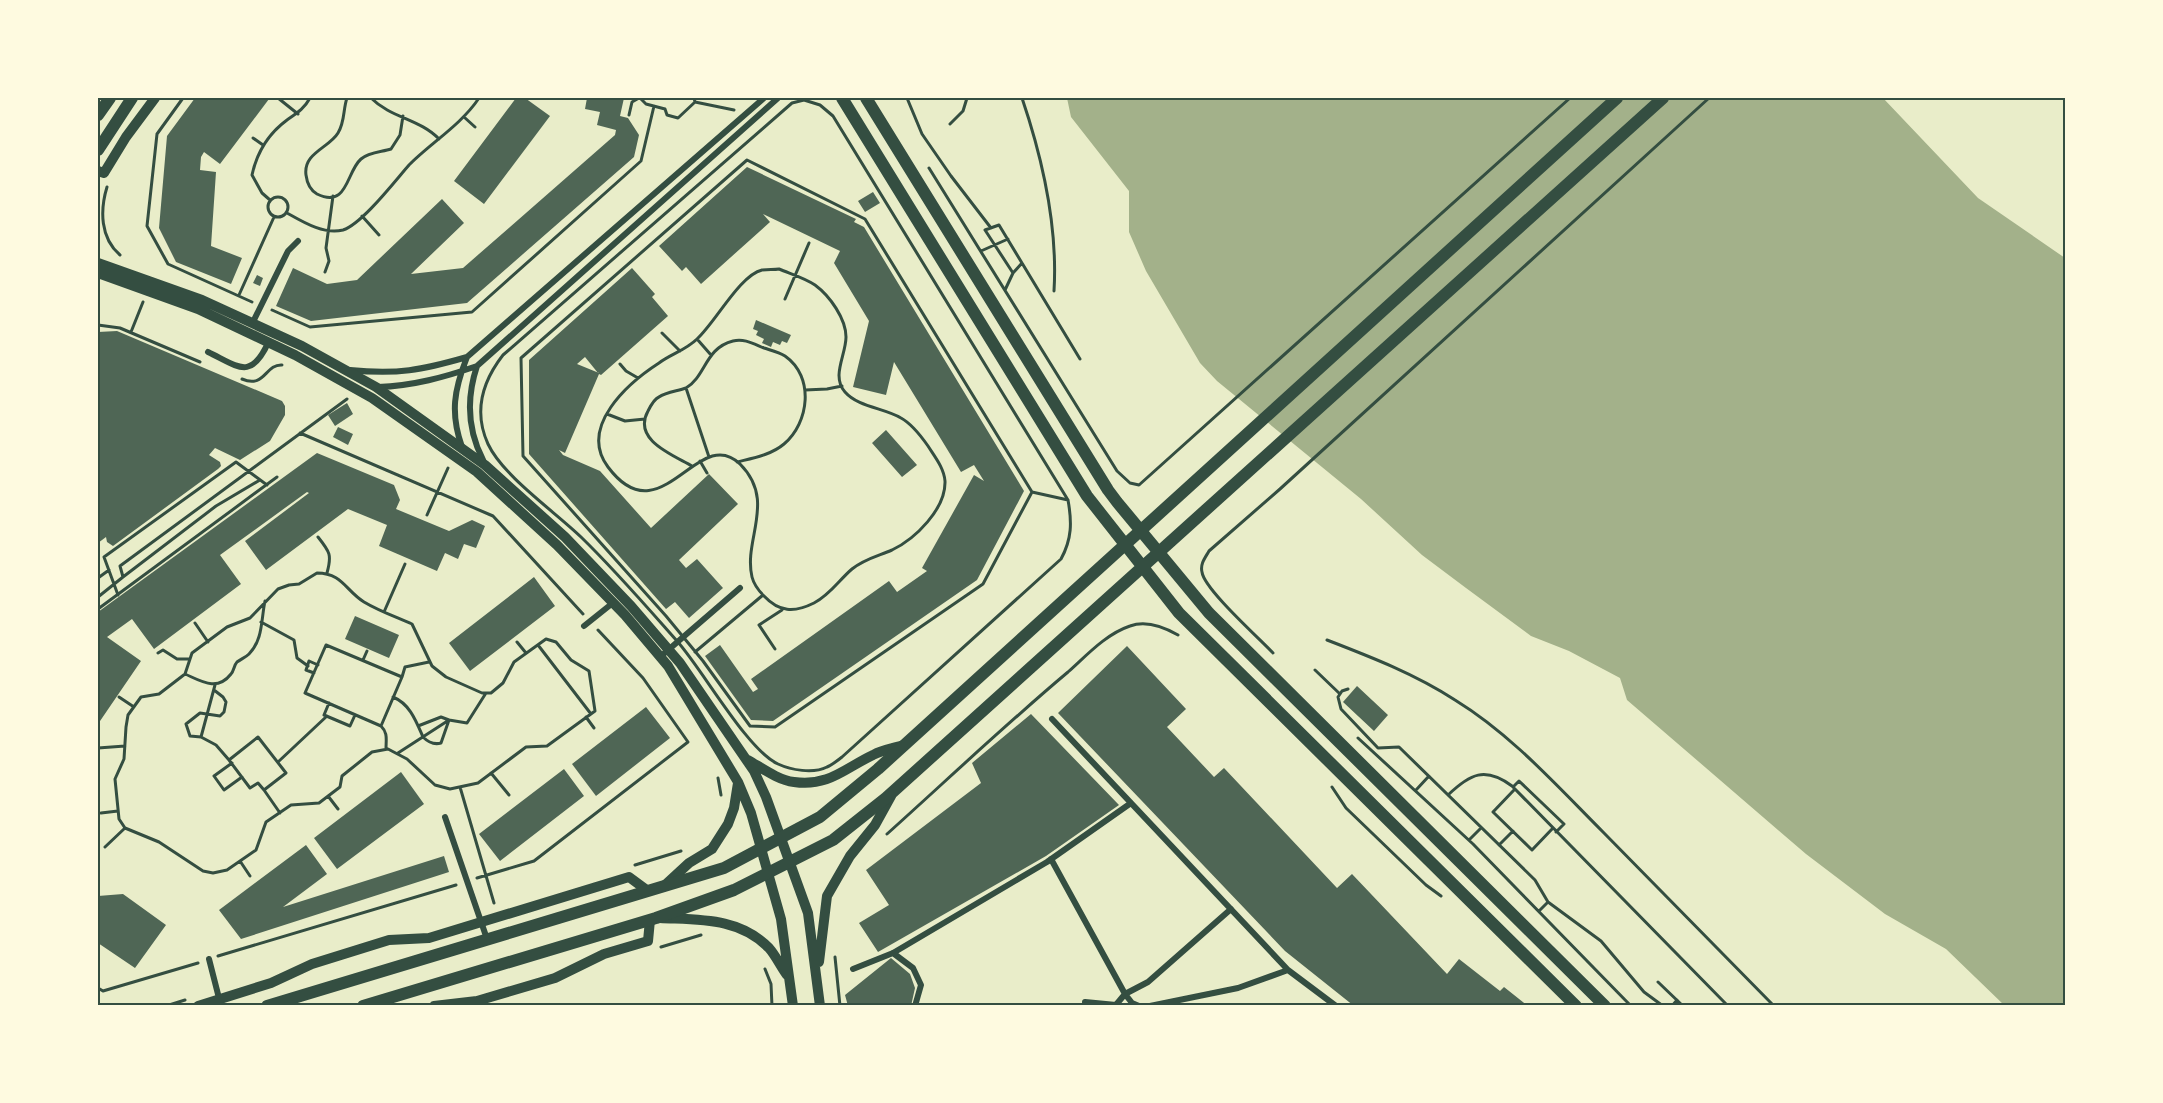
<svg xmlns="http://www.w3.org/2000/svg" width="2163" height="1103" viewBox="0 0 2163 1103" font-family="'Times New Roman',serif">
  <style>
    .water { fill: #a3b18a }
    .building { fill: #4f6655; fill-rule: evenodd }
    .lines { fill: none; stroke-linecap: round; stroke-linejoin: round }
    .path { stroke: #344e41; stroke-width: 3 }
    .minor { stroke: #344e41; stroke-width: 6 }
    .tertiary { stroke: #344e41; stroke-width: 10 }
    .secondary { stroke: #344e41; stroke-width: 12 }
    .neatline { fill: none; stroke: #344e41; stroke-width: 2 }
  </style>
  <rect width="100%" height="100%" fill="#e9edc9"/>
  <!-- water -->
  <path class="water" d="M1067 98H1883L1978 198 2065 258V1005H2004L1946 949 1885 914 1806 854 1627 700 1620 678 1569 651 1531 636 1466 588 1422 555 1361 499 1217 381 1200 363 1146 271 1129 232V191L1071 117Z"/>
  <!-- building -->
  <path class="building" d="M195 98 269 99 220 164 204 152 201 157 200 170 216 172 211 246 242 258 231 284 176 262 159 228 167 136Z
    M516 98H525L550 116 484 204 454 181Z
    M587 98H624L620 116 628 118 639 135 634 157 467 303 311 321 276 306 293 268 327 284 357 280 442 199 464 223 411 274 463 268 615 135 616 130 597 125 600 112 585 109Z
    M747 167 856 219 854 222 864 227 1024 491 977 580 773 721 751 720 705 656 720 645 753 692 758 689 751 679 889 581 897 592 927 571 922 568 974 475 984 481 974 465 961 472 894 362 886 395 853 387 869 321 834 263 840 251 763 214 770 222 701 284 686 267 682 271 659 246Z
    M873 192 880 203 865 212 858 201Z
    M632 268 655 294 652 297 668 316 601 375 599 374 565 453 559 450 563 455 600 471 651 528 709 474 738 504 679 560 686 568 697 559 723 588 689 618 675 602 666 609 529 454V360ZM585 357 598 373H599L577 364Z
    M257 275 263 278 260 286 253 283Z
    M756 320 791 335 787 343 782 341 780 345 773 342 771 347 762 343 764 339 756 335 758 331 753 329Z
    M117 331 282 401 285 406V415L270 441 240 460 215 448 209 455 220 462 221 466 218 469 113 546 107 542 106 537 98 543V332Z
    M347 403 353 414 335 426 328 415Z
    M338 427 353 434 348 445 333 437Z
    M886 430 917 465 902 477 872 443Z
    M317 453 394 485 400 500 396 509 449 531 472 520 485 526 476 548 464 544 458 559 445 553 437 571 379 546 387 525 348 509 266 570 245 541 309 493 307 492 220 555 241 584 154 649 132 619 107 637 141 661 98 724V612Z
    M534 577 555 606 470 671 449 643Z
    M355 616 399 635 389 658 345 639Z
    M1127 646 1186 709 1167 727 1214 777 1224 768 1337 888 1352 874 1447 974 1459 959 1500 991 1504 987 1528 1006H1354L1285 951 1058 713Z
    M1357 686 1388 715 1374 731 1343 702Z
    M646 707 670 738 596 796 572 764Z
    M1031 714 1119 805 1046 856 878 952 859 923 889 905 866 870 981 783 972 763Z
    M564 769 584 796 500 861 479 834Z
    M401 772 424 804 337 869 314 838Z
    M306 845 327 874 283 907 444 856 449 872 241 939 219 910Z
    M123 894 166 925 135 968 98 943V896Z
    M891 958 910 974 915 988 911 1006H848L845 995Z"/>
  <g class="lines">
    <!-- path -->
    <path class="path" d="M183 98 157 134 147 226 168 264 252 302
      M278 98 298 114
      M347 98C343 109 345 122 338 133 329 148 303 153 306 175 307 183 310 190 317 194 348 209 346 172 361 159 369 152 382 152 391 149L400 135 403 116
      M371 98C391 118 420 119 439 139
      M640 98 646 104 665 109 667 115 678 118 695 102 694 98
      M907 98 922 134 951 176 991 228
      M1022 98C1043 160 1058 225 1054 291
      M804 100 820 105 833 116 1068 500C1072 522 1072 539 1061 559L842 757C837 761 832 765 827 767 813 774 791 770 778 764 747 750 703 670 677 641 646 606 615 570 581 537 554 511 503 476 488 444 473 411 482 382 503 355L792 103Z
      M695 102 734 110
      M629 115 632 102 639 98
      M464 117 475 127
      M950 124 963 111 967 98
      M253 138 263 145
      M747 160 865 219 1032 492 983 584 775 727 750 726 703 661 666 616 523 456 521 358Z
      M929 168 1117 471 1130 483 1139 485 1570 98
      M107 187C100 210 100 238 120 255
      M268 207a10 10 0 1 1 20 0a10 10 0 1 1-20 0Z
      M270 200 262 193 252 175C257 152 268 134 287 120 297 113 304 109 310 98
      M287 213C303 222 324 235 343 230 362 224 395 181 409 165 432 142 461 125 479 98
      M362 216 379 235
      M981 251 1008 239
      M779 269C791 274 805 278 815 285 830 296 846 319 846 337 846 355 831 376 845 392 858 407 884 408 901 418 912 424 921 436 928 446 935 457 944 468 945 481 946 509 915 539 892 550 878 556 864 559 852 569 839 580 830 595 814 603 794 613 779 612 764 596 758 590 754 585 752 577 743 539 777 501 740 464 698 423 661 538 608 467 578 427 628 383 659 363 671 354 686 350 697 339 715 323 740 275 762 270 768 269 774 270 779 269Z
      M325 272 329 261 326 248 333 196
      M1013 273 985 230 999 225 1080 359
      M1005 290 1013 273 1022 263
      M239 295 274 217
      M785 299 809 243
      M272 310 310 327 472 312 641 161 654 106
      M98 325 120 328 200 362
      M131 332 143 302
      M662 333 680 351
      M697 339 711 355
      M620 364 626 371 638 378
      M242 379C265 389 265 364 282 365
      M686 388C678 391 666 392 659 397 654 399 650 407 648 411 632 440 673 455 692 466
      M805 390 827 389 842 386
      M607 414 625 421 645 419
      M300 433 493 516 583 614
      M709 457 686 388C706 376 705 348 733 341 744 338 754 344 764 348 770 350 779 352 785 356 815 377 809 423 784 444 771 455 753 458 737 462
      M700 461 707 473
      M1032 492 1068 500
      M427 515 448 468
      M318 537C330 552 332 555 327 573
      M317 573C342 573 346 591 364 602 379 611 396 617 412 624L432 666 446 677 482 693H491L503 683 514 662 546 639 556 642 571 660 589 671 595 711 547 746 526 747 478 783 450 789 435 785 407 759 388 749 372 752 342 776 340 787 319 803 291 805 266 822 256 850 227 870 213 873 203 871 159 842 125 828 119 819 115 779 124 759 126 727 128 715 141 697 159 694 185 674 192 653 227 627 250 618 278 589 289 585 299 584Z
      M123 577 216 506 260 480
      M98 578 109 570
      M118 595 104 557 236 462 267 485
      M98 597 123 577 120 566 347 399
      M98 609 277 477
      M384 612 405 564
      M261 622 294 640 297 658 308 666
      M195 623 208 642
      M1327 640C1371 657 1415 674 1455 700 1512 735 1557 786 1604 833 1661 891 1717 948 1774 1006
      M517 642 526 653
      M538 645 591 714
      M775 649 759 625 782 610
      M695 652 763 595
      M158 653 163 650 177 659H190
      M1273 653C1259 638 1204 589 1202 572 1200 564 1205 558 1209 551L1280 489 1709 98
      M363 660 367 651
      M1315 670 1340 694
      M314 673 306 670 309 661 318 665
      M185 674C201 681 217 692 231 674 234 671 234 665 237 662 241 659 246 657 249 654 263 640 261 620 265 601
      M402 677 405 667 429 662
      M215 685 201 737 216 745 229 760
      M1348 689 1342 691 1338 697 1341 709 1378 748 1399 747 1535 880 1548 902 1601 941 1644 992 1663 1006
      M119 697 134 707
      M393 697C410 704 416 721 423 737 428 742 434 745 441 743L449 720 441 717 418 726
      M329 703 324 715 350 726 355 715
      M586 717 594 728
      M381 726 402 677 326 645 305 693 381 726C388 733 386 739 386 749
      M201 737 190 736 186 724 200 713 220 716 224 712 226 702 223 697 214 690
      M258 737 286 773 264 790 258 783 250 788 229 760Z
      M1358 738 1473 844 1631 1006
      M98 748 125 746
      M398 753 449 720 467 723 486 693
      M278 762 327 716
      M232 763 214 776 224 790 242 777
      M491 773 509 795
      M718 778 721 795
      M460 787 494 903
      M1332 787 1346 808 1426 885 1441 896
      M1513 787 1519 781 1564 824 1556 832
      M264 790 280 813
      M1416 790 1429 776
      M1514 790 1493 812 1532 850 1553 828
      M1448 795C1470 774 1485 766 1512 786L1728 1006
      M328 796 338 809
      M101 813 118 811
      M887 834C947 780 1006 724 1068 672 1087 655 1106 634 1130 626 1146 620 1164 627 1178 635
      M1469 840 1481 828
      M1499 845 1513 831
      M105 847 125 828
      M240 861 250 876
      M635 865 681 851
      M477 878 534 861 688 742 643 678 598 630
      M1539 911 1548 902
      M661 947 701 935
      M218 956 456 885
      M835 957 840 1006
      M765 969 771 984 772 1006
      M1658 982 1683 1006
      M98 988 103 991 198 963
      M166 1006 185 1000
      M1672 1006 1677 1000"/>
    <!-- minor -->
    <path class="minor" d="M252 324 288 251 298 241
      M208 352C239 367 251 381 269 341
      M477 366C466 399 467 429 483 460
      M350 370C397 375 422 370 467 357L764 98
      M378 387C413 386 445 377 477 366L778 98
      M462 447C450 413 454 390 467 357
      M584 626 614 602
      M660 657 740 588
      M1052 719 1288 970 1336 1006
      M445 817 487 939
      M1051 859 1125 994 1132 1003 1139 1006
      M893 953 913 968 921 985 915 1006
      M209 959 221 1006
      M853 969 893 953 1047 862 1131 803
      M1085 1002 1116 1005
      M1115 1006 1125 994 1148 982 1231 909
      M1150 1006 1238 988 1288 970"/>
    <!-- tertiary -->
    <path class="tertiary" d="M98 171 104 173 126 137 155 98
      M98 263 202 300 302 346 376 387 485 465 565 537 631 606 680 663 754 771 766 797 808 913 820 1006
      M98 273 198 309 295 355 372 398 477 472 557 545 625 615 668 666 738 782 751 813 781 919 793 1006
      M748 760C762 768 778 780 794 782 829 787 845 768 873 755 882 750 894 748 904 745
      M663 887 689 863 712 849 728 824 734 808 738 783
      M660 918C698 920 739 917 769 948 776 956 781 967 787 975
      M819 962 827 896 850 856 875 825 891 796
      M198 1006 271 983 312 964 389 940 429 938 629 877 648 891
      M434 1006 477 1001 555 978 604 954 648 941 650 920"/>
    <!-- secondary -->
    <path class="secondary" d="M842 98 1087 496 1179 613 1576 1006
      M866 98 1108 490 1117 502 1209 613 1605 1006
      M98 115 110 98
      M98 150 132 98
      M267 1006 724 868 820 817 878 769 1617 98
      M363 1006 656 918 734 890 833 840 886 798 1663 98"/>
  </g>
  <!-- border -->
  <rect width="2163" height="1103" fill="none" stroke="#fefae0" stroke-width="198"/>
  <rect x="99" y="99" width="1965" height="905" class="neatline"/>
</svg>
